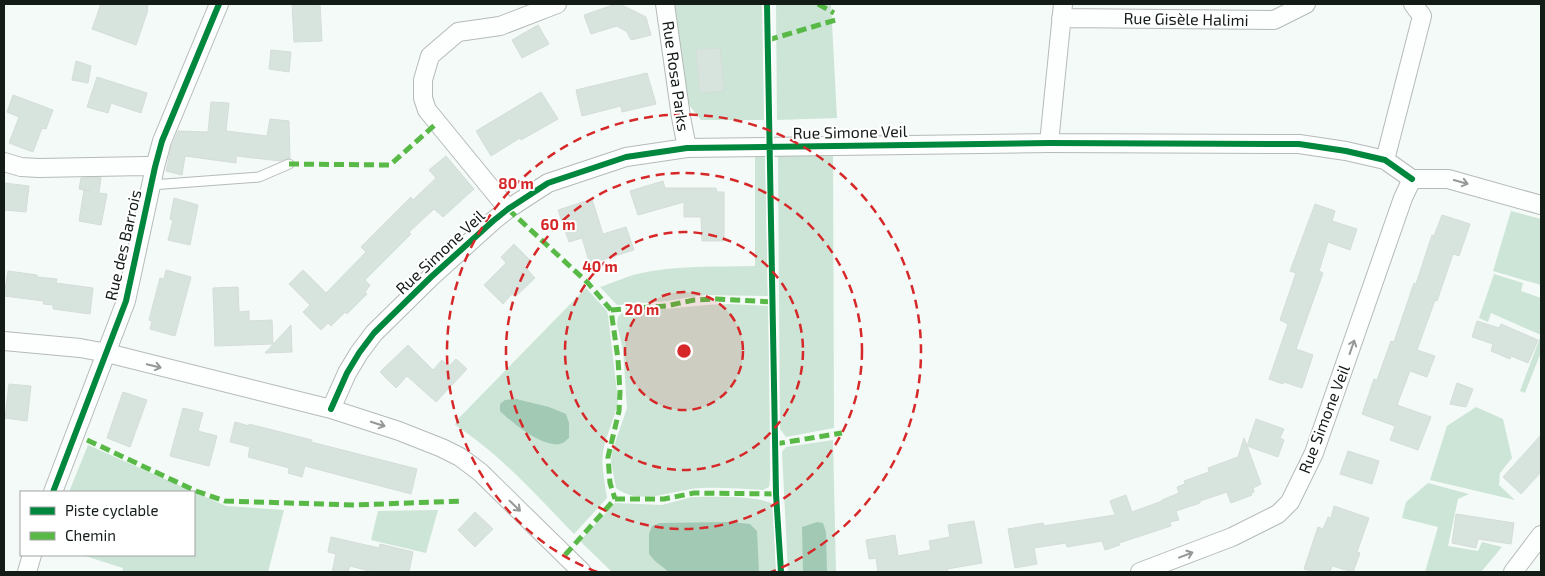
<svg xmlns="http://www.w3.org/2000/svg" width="1545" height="576" viewBox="0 0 1545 576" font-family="'Exo 2',sans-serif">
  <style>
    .green { fill: #cce5d7 }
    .water { fill: #a2c9b4 }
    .building { fill: #d7e4de; stroke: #d5ddd9 }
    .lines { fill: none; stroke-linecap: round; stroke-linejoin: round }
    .lane-casing { stroke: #b4bbb8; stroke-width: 11 }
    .street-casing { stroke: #b4bbb8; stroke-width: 20 }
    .lane { stroke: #fdfefe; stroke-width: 9 }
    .street { stroke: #fdfefe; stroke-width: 18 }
    .quiet { stroke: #58b947; stroke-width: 5; stroke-dasharray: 10 5; stroke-linecap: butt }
    .cycleway-casing { stroke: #fff; stroke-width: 9 }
    .cycleway { stroke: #00873e; stroke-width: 6 }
    .oneway { stroke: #949896 }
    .ring { fill: none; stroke: #d62828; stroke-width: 2.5; stroke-dasharray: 9 6 }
    .labels { text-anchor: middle; stroke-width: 4; stroke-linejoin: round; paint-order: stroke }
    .street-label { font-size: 16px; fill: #131c17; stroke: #fff }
    .centre { fill: #d62828; stroke: #fff; stroke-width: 2.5 }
    .ring-label { font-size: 15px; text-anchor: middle; font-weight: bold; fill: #d62828; stroke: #fff; stroke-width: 4; stroke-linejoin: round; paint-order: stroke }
  </style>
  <rect width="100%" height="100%" fill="#f4faf7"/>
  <!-- green -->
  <path class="green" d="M671 4H762L764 120H701L685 100 678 30Z
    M776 4H831L837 118 777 120Z
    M833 155 834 428 786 437 780 429 778 156Z
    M765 156 768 296 703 295 668 301 617 305 600 287C612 283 625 277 637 274 676 265 716 267 755 266V157Z
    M1511 211 1541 219V285L1493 271Z
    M1494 274 1523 283 1521 291 1541 298V335L1491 313 1488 322 1479 318Z
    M586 288 607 311 608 315 618 401C615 417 608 431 604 447 600 463 605 482 607 498L574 534C536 495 500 454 455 425L457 420Z
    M729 304 769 306 770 477 769 487 763 490C743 489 722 487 702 488 674 489 641 507 616 488L611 462 612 452 627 408 623 350 617 324 618 317 622 313 706 305Z
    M1541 335V352L1525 393 1520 391Z
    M1476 407 1503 419 1512 458 1500 473 1499 485 1515 500 1430 480 1447 426Z
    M833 440 836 572H788L782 452 786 447Z
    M88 445 226 506 284 510 268 572H122L123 568 82 555H194V492H69Z
    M1428 483 1469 494 1458 499 1448 546 1478 551 1482 542 1502 547 1481 572H1425L1438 527 1402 518 1406 502Z
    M692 497C713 497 755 495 773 504L776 572H612L580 541 615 503 662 505Z
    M438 510 426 553 371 540 378 511Z"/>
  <!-- water -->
  <path class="water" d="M516 399 549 407 566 414 569 423V438C567 439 565 442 563 443 546 451 511 422 500 411V404L505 400Z
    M731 522 750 524 757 531 759 572H669L655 561 649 554V534L652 526 660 523Z
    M817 522 823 523 826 532 827 572H803L802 527Z"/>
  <!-- building -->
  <path class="building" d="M101 4H148L147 10H148L136 45 92 29Z
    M292 4H320L322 41 294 42Z
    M616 4H620L646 17 651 35 631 40 627 32 617 26 591 34 584 15Z
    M538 25 549 44 522 58 512 40Z
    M720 48 724 91 700 93 696 50Z
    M271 50 291 52 289 72 269 69Z
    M76 61 91 66 88 83 72 80Z
    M647 73 656 104 622 112 621 106 582 116 576 90Z
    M97 77 147 93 141 113 111 103 108 113 87 107Z
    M541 92 558 119 521 140 520 138 491 156 476 131Z
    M13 95 53 110 46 129 42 128 33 152 9 143 19 117 7 112Z
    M211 102 229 103 226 131 267 136 270 119 289 121 290 158 280 161 236 156V163L185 156 182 175 166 171 171 148 178 131 208 132Z
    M446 156 474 189 443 217 434 209 409 232 411 234 365 280 370 285 365 292 367 294 347 314 345 312 331 326 328 323 321 330 303 312 310 305 289 284 303 270 326 293 366 252 361 247 411 197 413 200 436 178 429 170Z
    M101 177 99 193 107 194 101 225 79 221 84 190 90 191 79 189 81 178Z
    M663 181 665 188H716L717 192H724V241H702L701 217H684V202L638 215 630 191Z
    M4 183 29 186 26 212 4 210Z
    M174 198 198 205 190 245 168 240 173 220 170 219Z
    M592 199 603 234 626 227 634 250 590 264 582 238 569 242 558 210Z
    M1315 204 1335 211 1332 221 1357 229 1350 250 1328 242 1319 271 1323 273 1296 349 1313 355 1302 388 1284 382 1283 384 1269 379 1288 324 1280 320 1296 273 1290 271Z
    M1442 215 1470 224 1459 256 1453 254 1437 301 1435 300 1417 350 1435 356 1427 377 1410 371 1397 405 1431 417 1418 450 1390 440 1395 426 1362 414 1374 379 1377 380 1391 341 1394 342 1414 283 1416 284 1432 235 1434 236Z
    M514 244 530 260 524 266 535 278 515 297 512 294 503 304 484 285 506 263 501 257Z
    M166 270 191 277 175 336 150 329 152 321 149 320 160 278 164 279Z
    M8 271 37 275V277L57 279 56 283 93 288 90 314 53 309V305L43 304 44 301 4 296Z
    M238 287 239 312 249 311V321L272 320 273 344 215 346 213 288Z
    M1477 321 1499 328 1501 324 1538 340 1528 363 1511 356 1510 359 1491 351 1493 344 1472 337Z
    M291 325 292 352 265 353Z
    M408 345 433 370 442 360 449 366 456 359 467 369 436 402 407 376 396 388 380 372Z
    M1457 383 1473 389 1466 407 1450 404Z
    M9 384 31 386 27 421 5 418Z
    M123 392 147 400 130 447 107 438Z
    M183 408 203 413 198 431 217 436 209 466 170 456Z
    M1256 419 1284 429 1280 438 1284 440 1278 457 1247 446 1261 484 1253 488 1254 492 1251 493 1252 495 1231 503 1227 492 1200 501V503L1176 511 1179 520 1170 522 1171 526 1119 543 1120 545 1105 550 1102 541 1067 547 1066 543 1034 548 1037 564 1015 568 1008 529 1043 523 1044 526 1115 515 1110 501 1126 495 1132 512 1162 501V500L1179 493 1177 487 1185 484 1184 481 1209 472 1208 468 1238 457 1244 438 1247 446Z
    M235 422 249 426V424L312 440 311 442 417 469 411 494 305 466 302 477 288 473 289 468 248 457 250 447 230 442Z
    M1541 435V472L1521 494 1503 477Z
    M1348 451 1379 461 1372 484 1340 474Z
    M1334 506 1369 518 1357 552 1360 553 1353 572 1332 566 1330 572H1315L1304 569 1318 527 1323 529 1328 517 1331 518Z
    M475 512 493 529 475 547 458 530Z
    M1456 514 1514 523 1511 544 1478 539 1476 548 1452 543Z
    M974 521 982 563 947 569 948 572H878L876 558 869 559 866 540 895 535 898 556 931 550 929 541 950 537 948 525Z
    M331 537 379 548 380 544 413 552 409 572H373L350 566 348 572H332L336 554 328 552Z"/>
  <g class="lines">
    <defs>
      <path id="lane" d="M151 185 259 177 289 164"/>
      <path id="street" d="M665 4 681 117 687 148
        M1061 18 1274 20 1306 4
        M1049 143 1063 4
        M1385 160 1422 16 1413 4
        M4 162 21 167 39 168 146 166 155 167
        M1412 179H1448L1541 205
        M508 209 427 110 423 98V80L430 56 458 32 500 26 557 4
        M4 341 80 348 107 353 331 409 399 431 442 448 460 457 480 472 582 572
        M331 409 347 373 359 353 374 333 431 277 493 221 508 209 548 183 626 157 687 148 1049 143 1299 144 1346 151 1385 160 1412 179
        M53 492 126 301 155 167 162 141 219 4
        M27 572 32 555
        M1140 572 1232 537 1278 514 1290 502 1314 453 1403 198 1412 179
        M1513 572 1541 535"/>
    </defs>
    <!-- lane casing -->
    <use href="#lane" class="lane-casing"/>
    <!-- street casing -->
    <use href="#street" class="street-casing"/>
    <!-- lane -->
    <use href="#lane" class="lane"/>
    <!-- street -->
    <use href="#street" class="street"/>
    <!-- quiet -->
    <path class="quiet" d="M818 4 834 13
      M768 40 839 19
      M289 164 390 165 437 123
      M508 209 588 283 611 310 618 359 620 392 619 411 608 457 610 483 615 499
      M611 310 666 306 694 300 717 299 773 302
      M87 440 196 491 225 501 354 505 463 501
      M775 444 842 433
      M615 499H664L694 493 776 494
      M565 555 615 499"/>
    <defs>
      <path id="cycleway" d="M767 4 776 494 781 572
        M331 409 347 373 359 353 374 333 431 277 493 221 508 209 548 183 626 157 687 148 1049 143 1299 144 1346 151 1385 160 1412 179
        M53 492 126 301 155 167 162 141 219 4"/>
    </defs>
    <!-- cycleway casing -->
    <use href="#cycleway" class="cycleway-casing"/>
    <!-- cycleway -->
    <use href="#cycleway" class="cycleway"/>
  </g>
  <!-- one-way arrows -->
  <defs><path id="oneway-shaft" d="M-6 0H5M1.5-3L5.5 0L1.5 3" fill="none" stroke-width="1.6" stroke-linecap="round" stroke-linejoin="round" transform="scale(1.25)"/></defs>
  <g class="oneway">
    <use href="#oneway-shaft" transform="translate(1461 182) rotate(16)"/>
    <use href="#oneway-shaft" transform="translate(1352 347) rotate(-71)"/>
    <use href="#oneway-shaft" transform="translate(154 366) rotate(14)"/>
    <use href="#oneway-shaft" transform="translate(378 424) rotate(18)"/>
    <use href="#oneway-shaft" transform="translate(515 506) rotate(44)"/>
    <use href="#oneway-shaft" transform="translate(1186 555) rotate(-21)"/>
  </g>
  <!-- distance rings -->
  <circle cx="684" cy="351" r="59" fill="#d62828" fill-opacity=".12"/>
  <g class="ring">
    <circle cx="684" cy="351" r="59"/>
    <circle cx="684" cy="351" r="119"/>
    <circle cx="684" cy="351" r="178"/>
    <path d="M597 572A237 237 0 1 1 771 572"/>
  </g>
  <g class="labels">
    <!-- street labels -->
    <g class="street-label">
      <text transform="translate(1186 19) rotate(1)" y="6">Rue Gisèle Halimi</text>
      <text transform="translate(676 76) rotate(82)" y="6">Rue Rosa Parks</text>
      <text transform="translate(850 132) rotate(-1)" y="6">Rue Simone Veil</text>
      <text transform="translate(123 245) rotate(-77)" y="6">Rue des Barrois</text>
      <text transform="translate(440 252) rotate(-43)" y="6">Rue Simone Veil</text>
      <text transform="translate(1324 419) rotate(-69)" y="6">Rue Simone Veil</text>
    </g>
  </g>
  <circle cx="684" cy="351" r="8" class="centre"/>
  <g class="ring-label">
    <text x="516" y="189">80 m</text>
    <text x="558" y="230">60 m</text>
    <text x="600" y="272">40 m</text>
    <text x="642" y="315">20 m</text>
  </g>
  <!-- border -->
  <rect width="1545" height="576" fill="none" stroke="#131c17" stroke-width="10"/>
  <!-- legend -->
  <rect x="20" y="491" width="175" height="65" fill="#ffffff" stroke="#a1a4a2"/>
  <rect x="30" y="507" width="25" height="8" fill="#00873e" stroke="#a1a4a2"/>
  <text x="65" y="516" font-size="15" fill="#131c17">Piste cyclable</text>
  <rect x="30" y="532" width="25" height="8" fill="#58b947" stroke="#a1a4a2"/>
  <text x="65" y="541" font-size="15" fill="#131c17">Chemin</text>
</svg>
